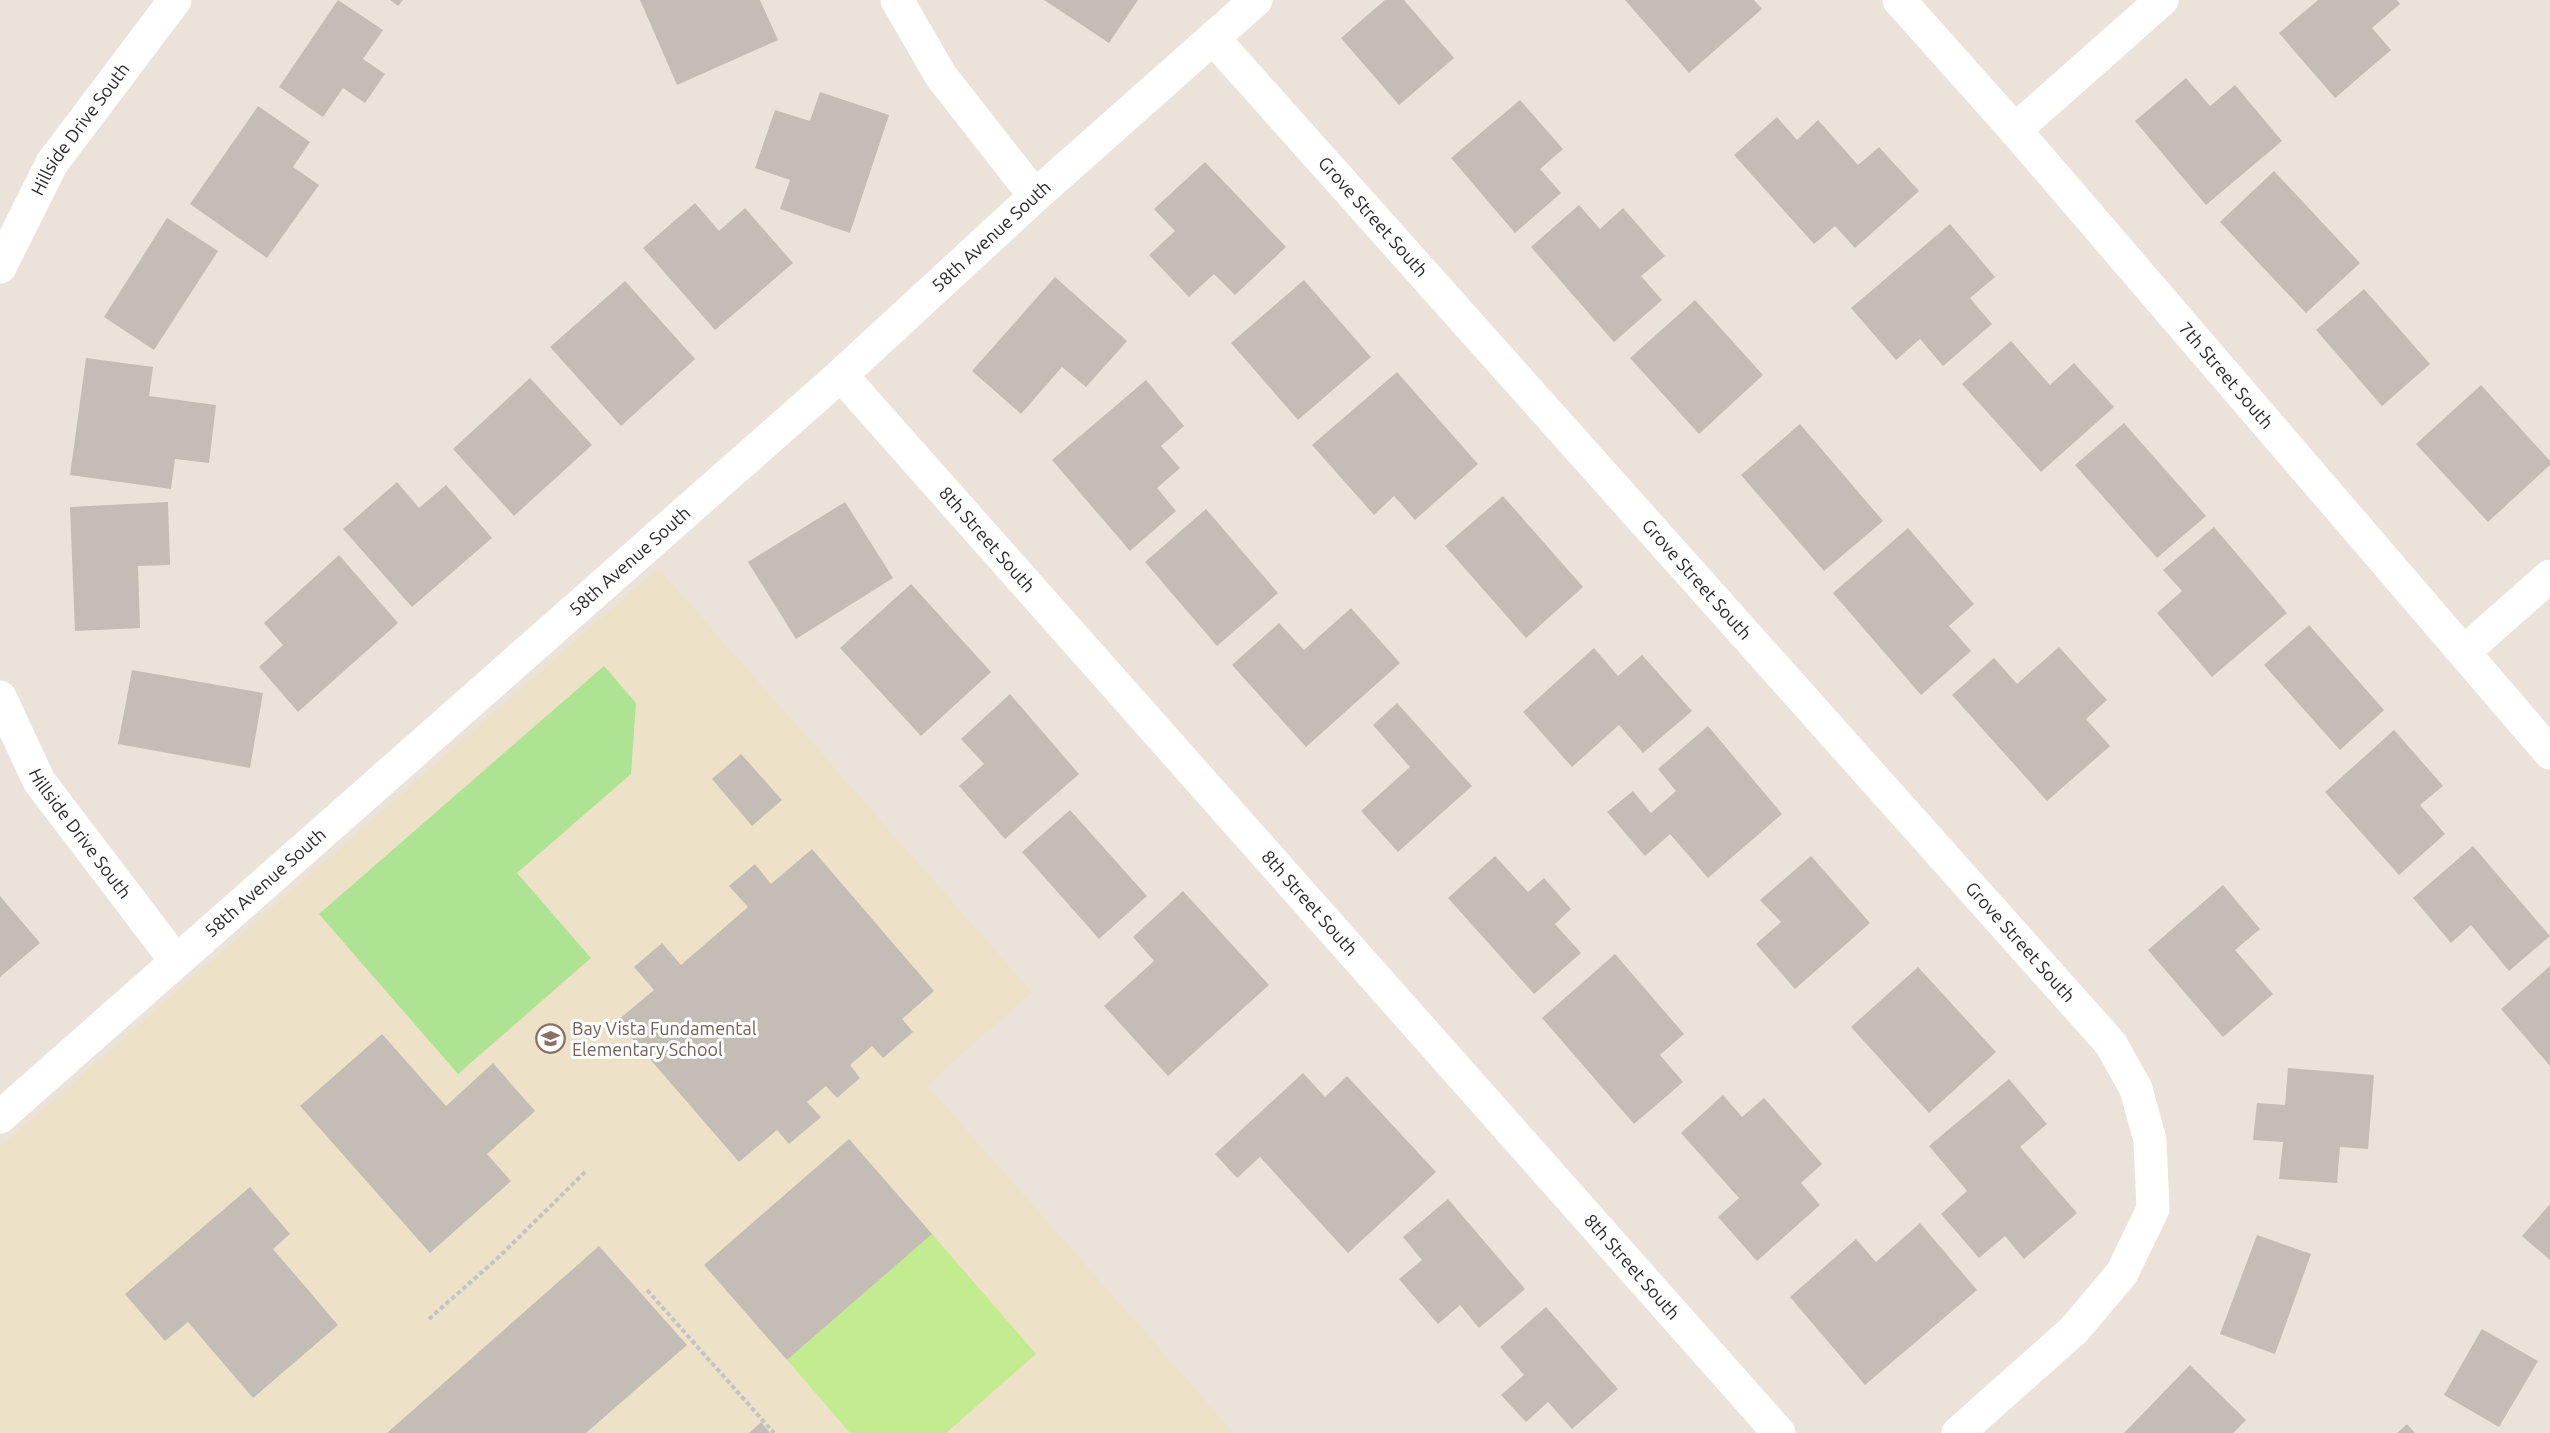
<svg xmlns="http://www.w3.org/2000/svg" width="2550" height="1433" viewBox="0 0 2550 1433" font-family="Ubuntu,sans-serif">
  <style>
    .education { fill: #ede2c7 }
    .green { fill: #aee393 }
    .pitch { fill: #c3eb8f }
    .building { fill: #c3bdb6 }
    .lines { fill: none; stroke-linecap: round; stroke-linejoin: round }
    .path { stroke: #c3c3c3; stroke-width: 4; stroke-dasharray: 4.5 3; stroke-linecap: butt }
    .street { stroke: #fff; stroke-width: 33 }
    .labels { text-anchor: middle; stroke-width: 6; stroke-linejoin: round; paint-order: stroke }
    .street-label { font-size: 18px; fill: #282828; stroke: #fff }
    .education-label { font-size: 18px; fill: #785e54; stroke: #fff; text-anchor: start }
  </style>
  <rect width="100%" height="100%" fill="#ebe3d9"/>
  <!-- education -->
  <path class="education" d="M658 568 1032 992 927 1085 1234 1433H0V1147Z"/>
  <!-- green -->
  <path class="green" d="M604 666 636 703 631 774 517 873 591 958 458 1074 319 914Z"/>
  <!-- pitch -->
  <path class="pitch" d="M932 1234 1036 1354 946 1433H850L787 1360Z"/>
  <!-- building -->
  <path class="building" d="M338 0 383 30 363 59 385 74 365 103 343 88 323 117 279 87Z
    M390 0H403L398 6Z
    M640 0H760L778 40 677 85Z
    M1044 0H1138L1109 43Z
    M1385 0H1404L1454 58 1399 105 1341 38Z
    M1625 0H1754L1762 9 1689 73Z
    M2318 0H2397L2400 4 2372 28 2391 50 2335 98 2279 33Z
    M2186 78 2210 106 2235 85 2282 141 2206 205 2135 121Z
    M820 92 889 115 850 233 780 209 790 180 755 168 775 110 810 121Z
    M1520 100 1563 149 1540 169 1561 193 1515 233 1451 158Z
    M258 106 310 142 293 167 319 185 267 258 190 204Z
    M1777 117 1797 140 1818 120 1858 165 1879 147 1919 191 1855 248 1835 226 1814 244 1734 155Z
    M1205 162 1286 247 1235 295 1214 274 1189 297 1149 255 1175 231 1154 209Z
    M2274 171 2360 263 2306 313 2220 222Z
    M695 203 719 231 745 208 793 263 715 330 643 248Z
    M1579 205 1600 229 1623 208 1665 256 1641 276 1662 300 1614 342 1531 247Z
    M167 218 218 251 154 350 104 317Z
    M1950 224 1995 277 1970 298 1992 324 1943 366 1920 339 1896 360 1851 308Z
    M1055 277 1127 341 1086 387 1062 367 1021 414 972 371Z
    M1304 280 1371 357 1298 420 1231 343Z
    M625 281 695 359 621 426 550 347Z
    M2364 289 2430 364 2382 406 2316 330Z
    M1695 300 1763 375 1699 434 1630 358Z
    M2011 341 2050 385 2074 363 2114 407 2041 472 1962 384Z
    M86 358 153 367 149 396 216 405 209 463 175 459 171 489 70 475Z
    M1397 372 1478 464 1415 520 1394 496 1374 515 1312 445Z
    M530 378 592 445 514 516 453 449Z
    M1146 380 1184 426 1161 446 1180 468 1157 488 1176 511 1130 551 1052 460Z
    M2481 385 2550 461V465L2488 522 2416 444Z
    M2124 423 2206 516 2157 558 2075 465Z
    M1800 424 1883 521 1824 571 1741 475Z
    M397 482 419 508 446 485 492 538 412 607 343 529Z
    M1503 496 1583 587 1526 638 1445 546Z
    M168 502 170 565 138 566 140 628 75 631 70 507Z
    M845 502 893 578 796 639 748 562Z
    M1206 509 1278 593 1217 646 1145 562Z
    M2214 527 2287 613 2212 677 2157 613 2182 591 2163 570Z
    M1908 528 1974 604 1949 626 1971 651 1921 695 1833 593Z
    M339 555 398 623 298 712 259 667 283 645 264 623Z
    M911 584 991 672 921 736 840 648Z
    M1351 608 1400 663 1306 747 1232 665 1279 623 1304 650Z
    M2309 625 2384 710 2340 750 2264 665Z
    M2059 647 2107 700 2086 719 2110 746 2047 801 1952 695 1994 658 2017 684Z
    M1594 648 1618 676 1642 655 1692 711 1643 753 1619 725 1572 767 1523 712Z
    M132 670 263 693 250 768 118 744Z
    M1010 694 1079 774 1005 839 959 786 984 764 961 739Z
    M1397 703 1472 786 1398 852 1361 811 1410 767 1373 725Z
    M1708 726 1782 814 1708 878 1670 834 1645 856 1607 812 1633 791 1651 813 1676 791 1658 769Z
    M2394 730 2443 786 2420 805 2445 834 2399 875 2325 792Z
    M741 754 782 800 752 826 712 779Z
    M1070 810 1147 896 1099 939 1022 852Z
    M2473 846 2550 936 2509 971 2471 925 2451 943 2413 898Z
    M812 849 934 991 902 1019 913 1032 883 1058 872 1046 850 1065 860 1078 837 1098 826 1086 807 1102 821 1117 789 1144 777 1130 739 1162 617 1021 654 990 634 967 662 943 681 965 748 907 729 886 755 864 771 884Z
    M1495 856 1528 892 1544 878 1571 909 1555 924 1581 953 1534 994 1448 898Z
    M1811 856 1870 923 1795 989 1756 944 1781 922 1760 900Z
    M2223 885 2260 929 2235 950 2273 994 2223 1037 2148 950Z
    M1183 891 1269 985 1168 1076 1104 1006 1154 961 1133 937Z
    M0 896 40 943 0 977Z
    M1615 954 1684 1034 1660 1055 1683 1082 1634 1124 1542 1018Z
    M2550 966V1066L2501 1009Z
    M1918 967 1996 1052 1929 1113 1851 1027Z
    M382 1034 446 1106 493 1063 535 1111 487 1154 511 1181 430 1253 300 1106Z
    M2288 1068 2374 1075 2368 1149 2340 1147 2337 1183 2279 1179 2283 1142 2253 1140 2257 1103 2285 1105Z
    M1303 1073 1325 1097 1347 1076 1436 1172 1348 1253 1260 1157 1237 1178 1215 1154Z
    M2009 1079 2047 1124 2020 1147 2077 1213 2024 1259 2005 1236 1979 1258 1941 1214 1967 1191 1929 1146Z
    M1723 1095 1742 1117 1764 1098 1822 1164 1801 1183 1820 1205 1757 1261 1718 1217 1739 1198 1681 1133Z
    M849 1139 932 1234 787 1360 704 1265Z
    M250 1187 290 1234 273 1249 338 1325 253 1398 188 1322 165 1341 125 1294Z
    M1448 1199 1525 1289 1479 1328 1460 1305 1438 1324 1399 1279 1422 1260 1403 1237Z
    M2550 1204V1260L2522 1236Z
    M1920 1223 1977 1290 1865 1385 1790 1297 1856 1239 1876 1262Z
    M2257 1235 2311 1254 2275 1354 2220 1334Z
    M599 1246 687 1345 586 1433H387Z
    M1546 1307 1618 1389 1572 1429 1548 1402 1526 1422 1501 1395 1524 1375 1500 1347Z
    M2482 1329 2538 1361 2499 1427 2444 1395Z
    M2190 1365 2246 1420 2233 1433H2124Z
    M761 1422 770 1433H749Z
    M2407 1424 2415 1433H2397Z"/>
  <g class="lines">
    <!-- path -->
    <path class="path" d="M647 1290 774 1433
      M429 1319 500 1256 587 1170"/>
    <!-- street -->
    <g class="street">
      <path d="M897 0 941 76 1035 196"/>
      <path id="s1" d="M1899 0 2015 130 2550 753"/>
      <path id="s2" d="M1213 38 2111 1044 2136 1089 2150 1140 2153 1209 2122 1273 2074 1330 1958 1433"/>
      <path d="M2015 130 2162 0"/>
      <path id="s3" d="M0 267 52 163 175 0"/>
      <path id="s4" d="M841 375 1779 1433"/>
      <path d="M2465 651 2550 576"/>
      <path id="s5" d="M0 697 39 781 176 961"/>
      <path id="s6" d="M0 1117 841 375 1035 196 1256 0"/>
    </g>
  </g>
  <!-- icons -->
  <defs>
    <symbol id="school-ring" viewBox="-11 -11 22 22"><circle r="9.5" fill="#fff" stroke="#8d6e63" stroke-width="1.5"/><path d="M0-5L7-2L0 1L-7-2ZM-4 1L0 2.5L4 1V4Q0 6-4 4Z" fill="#8d6e63"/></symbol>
  </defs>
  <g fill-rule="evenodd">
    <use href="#school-ring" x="534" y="1022" width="33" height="33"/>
  </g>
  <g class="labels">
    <!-- street labels -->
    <g class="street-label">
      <text dy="6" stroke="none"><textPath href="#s3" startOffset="160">Hillside Drive South</textPath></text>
      <text dy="6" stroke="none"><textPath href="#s2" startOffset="240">Grove Street South</textPath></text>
      <text dy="6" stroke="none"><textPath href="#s6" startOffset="1326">58th Avenue South</textPath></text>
      <text dy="6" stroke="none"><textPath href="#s1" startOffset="498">7th Street South</textPath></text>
      <text dy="6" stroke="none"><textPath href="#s4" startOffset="220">8th Street South</textPath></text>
      <text dy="6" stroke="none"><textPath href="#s6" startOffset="840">58th Avenue South</textPath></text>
      <text dy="6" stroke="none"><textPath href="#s2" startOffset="726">Grove Street South</textPath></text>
      <text dy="6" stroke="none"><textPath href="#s5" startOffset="159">Hillside Drive South</textPath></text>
      <text dy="6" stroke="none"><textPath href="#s6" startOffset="354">58th Avenue South</textPath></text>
      <text dy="6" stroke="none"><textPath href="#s4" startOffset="706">8th Street South</textPath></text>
      <text dy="6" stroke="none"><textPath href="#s2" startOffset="1212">Grove Street South</textPath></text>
      <text dy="6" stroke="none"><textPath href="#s4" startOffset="1192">8th Street South</textPath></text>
    </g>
    <!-- education labels -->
    <g class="education-label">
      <text x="572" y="1035">Bay Vista Fundamental<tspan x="572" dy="21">Elementary School</tspan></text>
    </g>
  </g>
</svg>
